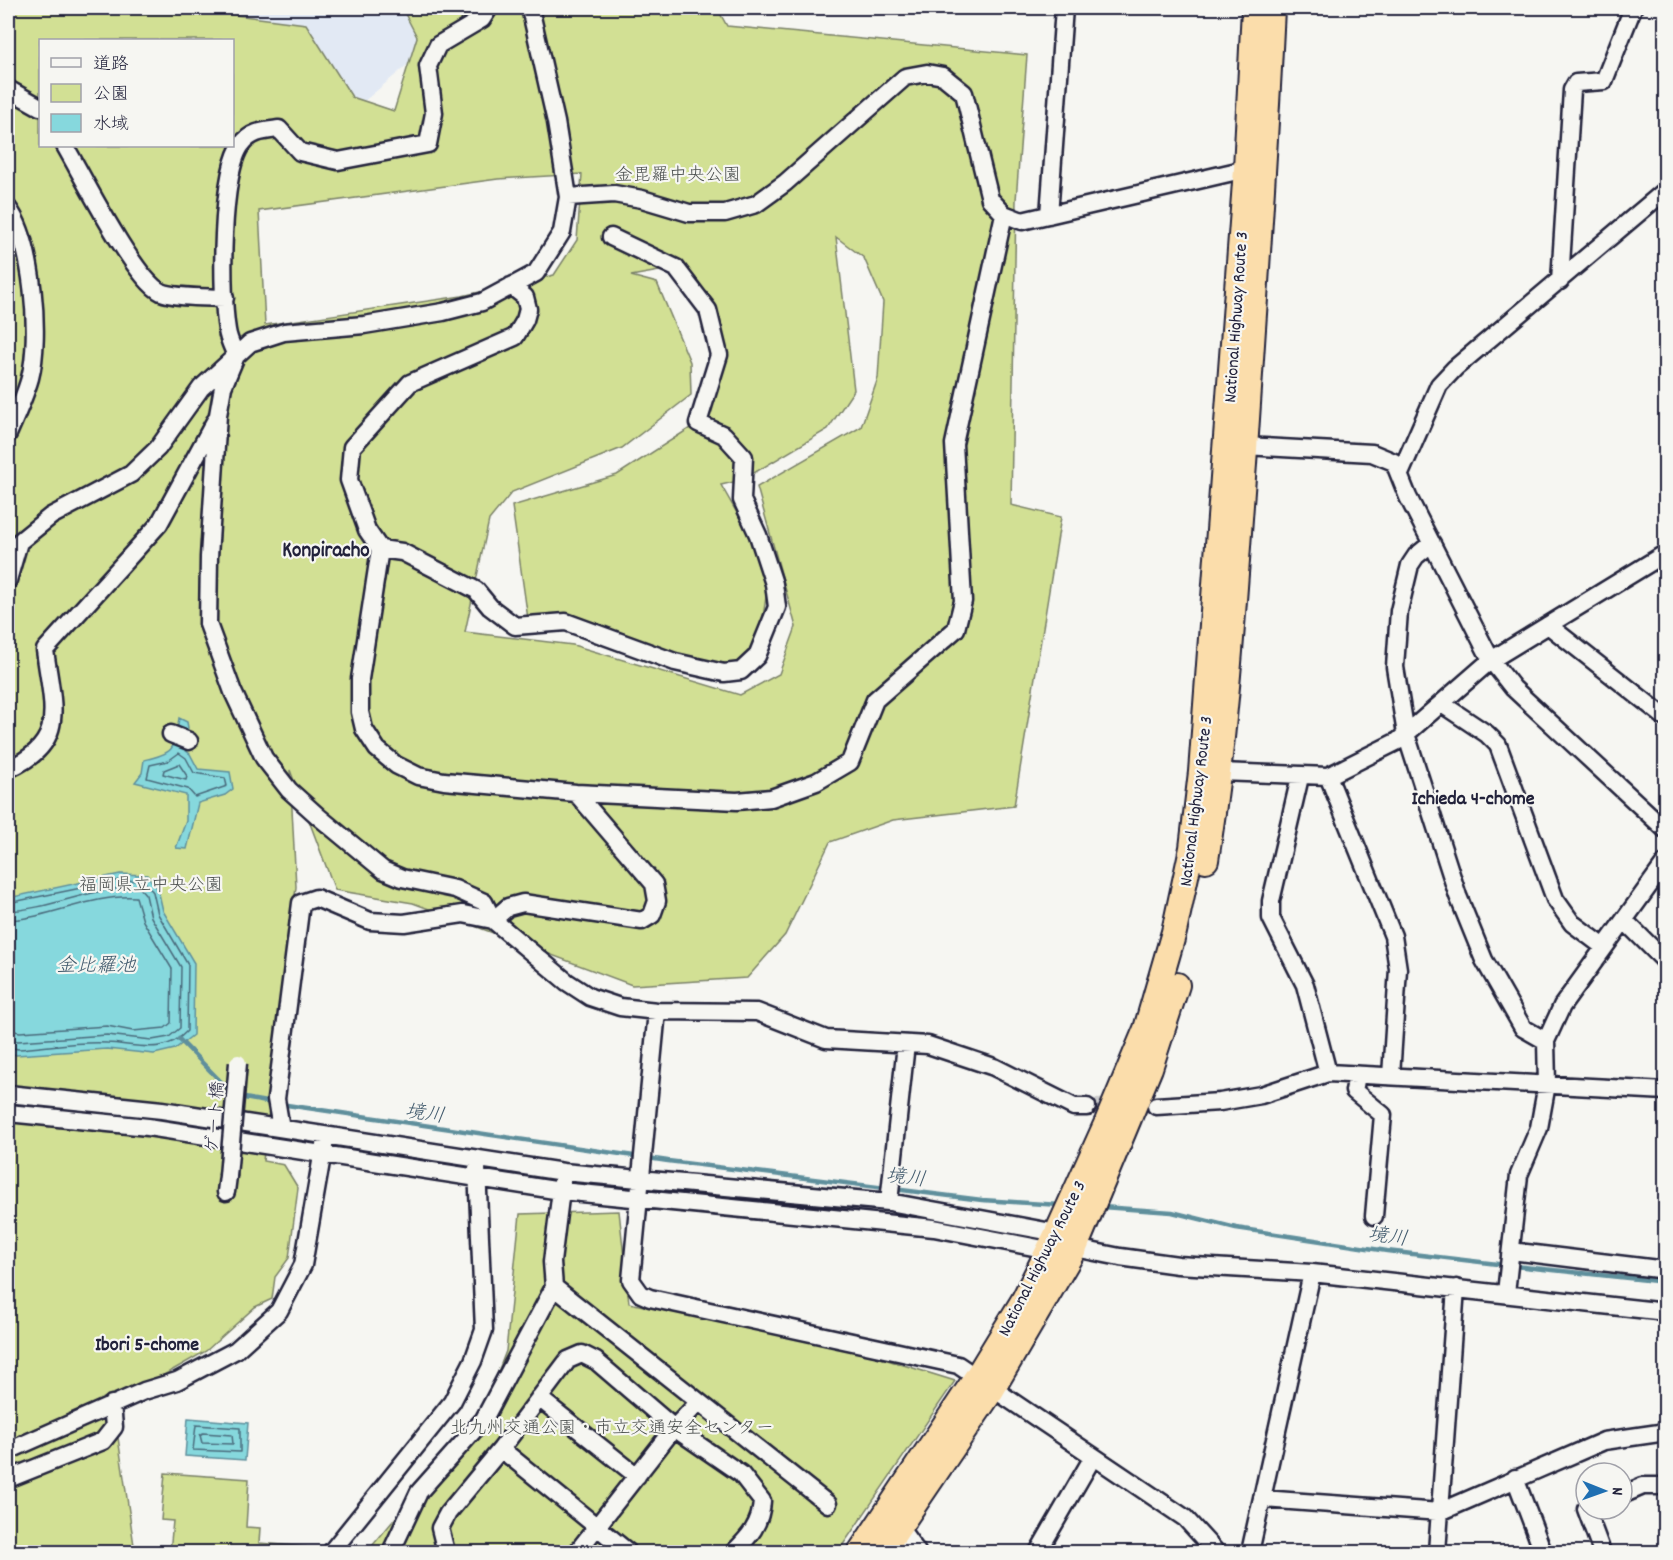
<svg xmlns="http://www.w3.org/2000/svg" width="1673" height="1560" viewBox="0 0 1673 1560" font-family="Dekko,'Klee One',sans-serif">
  <style>
    .built { fill: #e2e9f4 }
    .green { fill: #d2e094; stroke: #7a8168; stroke-width: 1.5; fill-rule: evenodd }
    .water { fill: #86d8dd; stroke: #5e8f9c; stroke-width: 1.5 }
    .lines { fill: none; stroke-linecap: round; stroke-linejoin: round }
    .shore { stroke: #4a6b7c; stroke-width: 1.5 }
    .stream { stroke: #5e8f9c; stroke-width: 4.5 }
    .minor-tunnel { stroke: #cccccd; stroke-width: 16; stroke-dasharray: 16 8; stroke-linecap: butt }
    .minor-casing { stroke: #22223b; stroke-width: 21 }
    .highway-casing { stroke: #22223b; stroke-width: 28 }
    .minor { stroke: #f6f6f2; stroke-width: 16 }
    .highway { stroke: #fbddab; stroke-width: 24 }
    .minor-bridge-casing { stroke: #22223b; stroke-width: 21; stroke-linecap: butt }
    .minor-bridge { stroke: #f6f6f2; stroke-width: 16 }
    .labels { text-anchor: middle; stroke-width: 4.5; stroke-linejoin: round; paint-order: stroke }
    .park-label { font-size: 18px; fill: #4e5251; stroke: #f6f6f2 }
    .street-label { font-size: 18px; fill: #22223b; stroke: #f6f6f2 }
    .neighbourhood-label { font-size: 20px; font-weight: bold; fill: #22223b; stroke: #f6f6f2 }
    .water-label { font-size: 20px; font-style: italic; fill: #40596c; stroke: #f6f6f2 }
    .quarter-label { font-size: 21px; font-weight: bold; fill: #22223b; stroke: #f6f6f2 }
  </style>
  <rect width="100%" height="100%" fill="#f6f6f2"/>
  <filter id="ink" filterUnits="userSpaceOnUse"><feTurbulence type="fractalNoise" baseFrequency=".0167" numOctaves="2"/><feDisplacementMap in="SourceGraphic" scale="12" xChannelSelector="R" yChannelSelector="G"/><feConvolveMatrix kernelMatrix="1 2 1 2 8 2 1 2 1" color-interpolation-filters="sRGB"/></filter>
  <g filter="url(#ink)">
    <!-- built -->
    <path class="built" d="M78 8H416L442 36 344 118 268 22Z"/>
    <!-- green -->
    <path class="green" d="M8 8H180L306 24 352 97 394 111 417 37 402 8H717L727 26 1027 55 1016 200 1011 505 1061 517 1014 806 893 820 830 842 785 935 747 978 632 985 413 903 335 890 290 770 296 887 263 1161 284 1165 298 1188 289 1258 275 1277 272 1299 255 1307 206 1351 113 1404 135 1552H8ZM40 40H232V146H40ZM582 174 577 240 554 275 462 296 265 325 259 211 498 179ZM836 237 864 258 883 302 878 378 861 427 757 487 796 627 779 674 740 695 573 645 465 632 489 520 512 492 622 448 691 395 690 362 657 283 631 276 676 268 708 310 719 355 698 423 617 475 512 506 529 626 566 622 724 673 757 656 770 571 721 485 742 480 828 429 854 390Z
      M619 1211 629 1303 868 1354 955 1381 838 1552H367L481 1416 506 1351 520 1214Z
      M165 1473 249 1479 246 1527 260 1528 259 1543 306 1547V1552H170L173 1521 161 1520Z"/>
    <!-- water -->
    <path class="water" d="M179 718 187 722 188 728 180 746 190 754 198 769 230 772 233 789 225 795 198 803 187 849 176 848 186 821V795L135 782 142 773 144 760C176 753 174 749 179 718Z
      M120 874 147 875 158 889 163 911 194 963 193 1035 175 1049 154 1054 107 1049 16 1055 8 1052V898Z
      M188 1418 248 1423 245 1460 185 1456Z"/>
    <g class="lines">
      <!-- shore -->
      <path class="shore" d="M179 753 186 758 194 773 225 778 227 786 195 797 188 789 147 778 150 765 168 761Z
        M179 764 187 776 186 780 163 774 164 770Z
        M8 903 120 880 144 881 153 892 158 914 188 965 187 1031C164 1056 136 1044 107 1043 78 1041 47 1047 18 1049L8 1047
        M8 911C53 909 94 885 140 888L146 895 151 917 181 967 180 1028 169 1037 152 1040 107 1035 18 1041 8 1039
        M8 920C51 918 91 894 136 897L143 921 172 969 171 1023 165 1028 133 1031 107 1026 20 1032 8 1030
        M196 1425 240 1428V1452L193 1450Z
        M203 1433 232 1435 233 1444 202 1443 200 1435Z"/>
      <!-- stream -->
      <path class="stream" d="M179 1039 230 1091
        M239 1097 272 1103
        M280 1104 668 1161 982 1200 1060 1205
        M1102 1207 1172 1212 1236 1228 1387 1251 1506 1265
        M1514 1266 1666 1282"/>
      <!-- minor-tunnel -->
      <path class="minor-tunnel" d="M1087 1107 1156 1106"/>
      <defs>
        <path id="minor" d="M489 8 482 19 438 45 428 66 434 113 428 144 338 161 300 152 279 129C264 131 252 131 242 144 220 171 221 295 227 330 228 339 233 348 236 356L223 387 218 415 209 557 208 624 233 692 264 758 289 790 319 817 383 870 402 878 455 889 484 902 493 920 567 982 590 997 620 1007 657 1011 757 1012 826 1039 928 1045 994 1067 1074 1107H1087
          M8 89 40 107
          M65 146C82 175 135 280 161 292 175 298 208 297 225 298
          M568 197 614 194 642 199 689 213H725L756 204 785 183 905 77 927 73 943 76 964 93 990 199 1004 214 1022 221 1246 169
          M8 208C33 241 41 337 30 378 25 396 16 416 8 434
          M1049 215 1064 8
          M1560 281 1572 90 1576 83 1604 81 1633 8
          M511 286 525 297 528 309 525 320 515 337 410 383 352 447 349 480 367 530 380 549 360 679V712L364 729 377 749 396 765 418 776 444 781 576 793 737 801 771 798 816 782 850 762 875 700 956 629 963 601 954 444 1004 214
          M1245 446 1372 453 1394 462 1408 497 1491 660 1513 688 1666 830
          M1400 474 1439 385 1455 368 1666 190
          M1432 543 1416 556 1410 565 1399 611 1395 667 1406 734 1458 896 1484 960 1523 1028 1546 1041
          M380 549 402 552 476 590 490 607 515 626 566 622 675 662 724 673 741 671 757 656 777 607 774 584 758 535 742 500 744 457 724 435 698 423 719 355 708 310 676 268 611 237
          M8 580 19 542 51 516 131 474 158 448 201 388 250 343 284 332 364 325 443 312 482 302 536 273 562 232 568 197 556 122 530 8
          M1548 625 1666 718
          M1442 704 1487 734 1498 745 1555 899 1572 923 1604 947
          M171 734 189 741
          M8 769C69 743 52 705 45 650L159 524 215 421
          M1220 772 1328 776 1398 741 1491 660 1666 553
          M1328 776 1393 936 1398 969 1391 1076
          M1300 777 1271 901V918L1305 985 1328 1073
          M493 920 508 907 523 903 642 921 652 915 657 901 654 884 576 793
          M1624 920 1666 962
          M657 1011 631 1280 641 1294 650 1298 958 1365 1185 1518 1216 1552
          M1357 1075 1354 1091 1383 1115 1374 1216
          M8 1094 162 1110 563 1172 889 1202 1057 1233 1063 1238
          M1156 1106 1220 1102 1261 1095 1328 1073 1666 1091
          M8 1113 148 1127 561 1191 934 1228 1049 1250 1075 1248 1120 1257 1178 1265 1312 1273 1666 1312
          M281 1128 276 1099 301 903 316 898 370 921 404 923 463 914 493 920
          M562 1182 552 1262 554 1287 828 1504
          M226 1192 228 1176
          M889 1202 906 1044
          M1511 1251 1666 1270
          M1506 1293 1519 1175 1539 1128 1547 1084 1546 1041 1562 1006 1666 862
          M539 1398 637 1476
          M501 1449 628 1552
          M8 1451 144 1391 177 1381 236 1350 279 1311 303 1265 324 1145
          M1515 1478 1543 1552
          M8 1479 103 1441 114 1427 112 1404
          M1622 1495 1643 1486H1666
          M1262 1499 1440 1512 1604 1441 1666 1432
          M1586 1509 1602 1552
          M894 1520 917 1552
          M331 1552 452 1402 473 1361 484 1330 477 1168
          M391 1552 419 1492 484 1419 554 1287
          M446 1552 440 1528 448 1513 501 1449 568 1360 582 1354 596 1361 674 1428 741 1474 762 1501C761 1524 749 1537 734 1552
          M577 1552 674 1428 698 1403
          M1038 1552 1093 1457
          M1250 1552 1312 1273
          M1437 1552 1456 1288"/>
        <path id="highway" d="M1206 860C1227 729 1234 596 1244 464 1254 312 1265 160 1272 8
          M860 1552 976 1378 1023 1301 1057 1233 1107 1122 1146 1029 1174 932 1192 848 1201 772 1246 169 1254 8
          M882 1552 992 1390 1075 1248 1150 1068 1177 985"/>
      </defs>
      <!-- minor casing -->
      <use href="#minor" class="minor-casing"/>
      <!-- highway casing -->
      <use href="#highway" class="highway-casing"/>
      <!-- minor -->
      <use href="#minor" class="minor"/>
      <!-- highway -->
      <use href="#highway" class="highway"/>
      <defs>
        <path id="minor-bridge" d="M228 1176 238 1063"/>
      </defs>
      <!-- minor-bridge casing -->
      <use href="#minor-bridge" class="minor-bridge-casing"/>
      <!-- minor-bridge -->
      <use href="#minor-bridge" class="minor-bridge"/>
    </g>
  </g>
  <g class="labels">
    <!-- park labels -->
    <g class="park-label">
      <text x="678" y="180">金毘羅中央公園</text>
      <text x="151" y="890">福岡県立中央公園</text>
      <text x="612" y="1433">北九州交通公園・市立交通安全センター</text>
    </g>
    <!-- street labels -->
    <g class="street-label">
      <text transform="translate(1235 317) rotate(-86)" y="6">National Highway Route 3</text>
      <text transform="translate(1195 801) rotate(-83)" y="6">National Highway Route 3</text>
      <text transform="translate(214 1117) rotate(-85)" y="6">ゲート橋</text>
      <text transform="translate(1041 1258) rotate(-63)" y="6">National Highway Route 3</text>
    </g>
    <!-- neighbourhood labels -->
    <g class="neighbourhood-label">
      <text x="1473" y="804">Ichieda 4-chome</text>
      <text x="147" y="1350">Ibori 5-chome</text>
    </g>
    <!-- water labels -->
    <g class="water-label">
      <text x="96" y="971">金比羅池</text>
      <text transform="translate(425 1112) rotate(8)" y="7">境川</text>
      <text transform="translate(906 1176) rotate(7)" y="7">境川</text>
      <text transform="translate(1388 1235) rotate(8)" y="7">境川</text>
    </g>
    <!-- quarter labels -->
    <g class="quarter-label">
      <text x="326" y="556">Konpiracho</text>
    </g>
  </g>
  <!-- margin -->
  <rect width="1673" height="1560" fill="none" stroke="#f6f6f2" stroke-width="30"/>
  <rect x="15" y="15" width="1643" height="1530" fill="none" stroke="#22223b" stroke-width="2" filter="url(#ink)"/>
  <!-- legend -->
  <rect x="39" y="39" width="195" height="108" fill="#f6f6f2" stroke="#a1a1a9" stroke-width="1.5"/>
  <rect x="51" y="58" width="30" height="9" fill="#f6f6f2" stroke="#a1a1a9" stroke-width="1.5"/>
  <text x="93" y="69" font-size="18" fill="#22223b">道路</text>
  <rect x="51" y="84" width="30" height="18" fill="#d2e094" stroke="#a1a1a9" stroke-width="1.5"/>
  <text x="93" y="99" font-size="18" fill="#22223b">公園</text>
  <rect x="51" y="114" width="30" height="18" fill="#86d8dd" stroke="#a1a1a9" stroke-width="1.5"/>
  <text x="93" y="129" font-size="18" fill="#22223b">水域</text>
  <!-- north arrow -->
  <g transform="translate(1604 1491) rotate(91)"><circle r="28" fill="#f6f6f2" stroke="#a1a1a9" stroke-width="1.5"/>
  <path d="M0-4.5L10 22L0 15L-10 22Z" fill="#1f6fb2"/>
  <text y="-9" font-size="16" font-weight="bold" text-anchor="middle" fill="#22223b">N</text>
  </g>
</svg>
